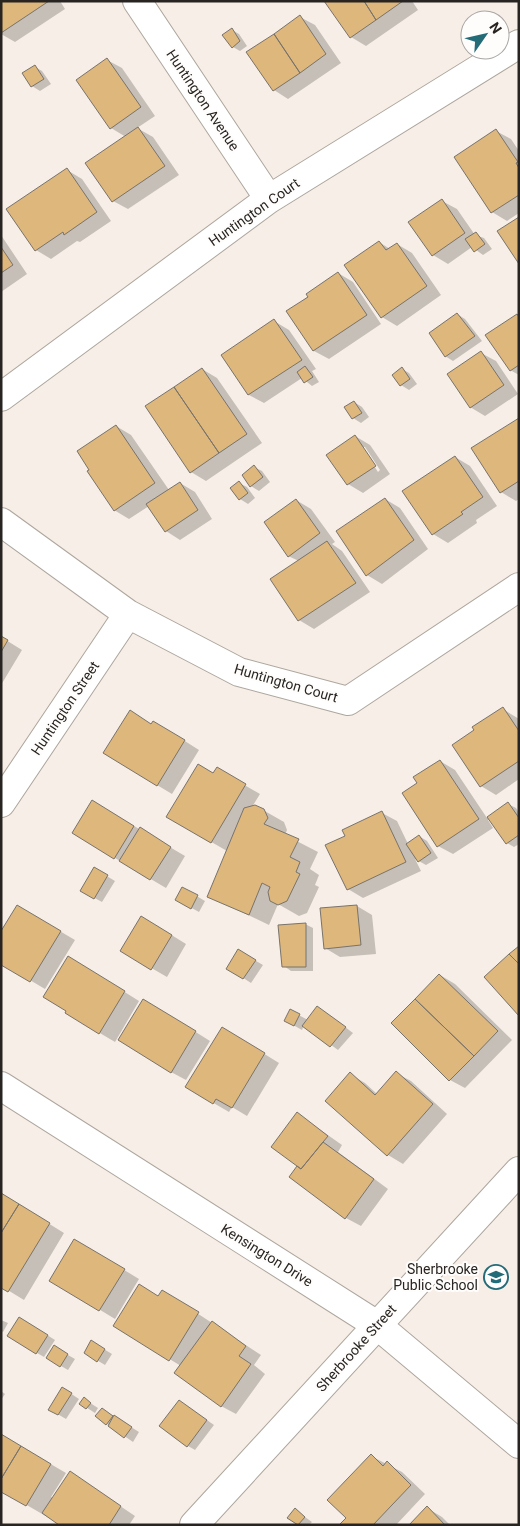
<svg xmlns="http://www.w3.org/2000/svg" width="520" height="1526" viewBox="0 0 520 1526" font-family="Roboto,sans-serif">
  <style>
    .shadow { fill: #0003; fill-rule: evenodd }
    .building { fill: #ddb77c; stroke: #79736b }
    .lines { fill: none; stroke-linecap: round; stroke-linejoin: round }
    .street-casing { stroke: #ada69e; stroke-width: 30 }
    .street { stroke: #fff; stroke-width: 28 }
    .labels { text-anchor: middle; stroke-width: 4; stroke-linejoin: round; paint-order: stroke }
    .street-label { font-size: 14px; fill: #272421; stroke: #fffdfc }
    .poi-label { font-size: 14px; fill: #272421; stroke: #fffdfc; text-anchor: end }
  </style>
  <rect width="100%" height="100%" fill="#f7efe7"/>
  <!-- shadow -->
  <path class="shadow" d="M1 1H60L65 9 15 42 1 34Z
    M326 1H412L418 10 366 46 351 37Z
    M300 17 315 25 341 63 288 99 274 90Z
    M232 30 239 34 247 46 240 51 233 47Z
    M107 60 122 68 155 116 137 128 153 137 179 175 128 209 113 201 126 137 111 128Z
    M35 67 42 71 51 84 40 91 32 86 24 73Z
    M496 131 511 139 519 151V213L507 221 492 212Z
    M67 170 82 179 111 221 80 242 77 241 51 259 36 250Z
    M442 201 457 209 475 235 484 238 492 249 483 255 472 247 448 264 433 255Z
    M1 235 27 274 1 292Z
    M379 242 390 249 397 244 412 253 441 295 397 326 382 317Z
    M338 273 353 282 381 324 329 359 314 351 288 312Z
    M457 314 465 319 482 341 453 361 445 356Z
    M517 315 519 317V375L510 370Z
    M274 321 289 330 316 369 312 371 319 382 312 386 302 378 264 403 249 395 223 355Z
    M481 353 496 361 518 394 485 416 470 407Z
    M202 369 217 378 262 443 206 481 191 472Z
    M402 369 409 373 417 384 409 390 401 385Z
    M354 402 362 407 369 417 361 423 353 418Z
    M519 419V499L516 501 501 492Z
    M116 426 131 435 169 490 180 483 195 492 212 519 180 540 166 531 149 506 129 519 114 510Z
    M355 436 370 445 390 474 363 493 348 484ZM362 447H365L380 470 378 472Z
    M455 457 470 466 497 506 476 520 477 523 448 543 433 534Z
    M254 467 262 471 270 482 259 491 251 486 243 475Z
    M239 483 247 487 255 498 248 504 240 499Z
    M385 499 400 508 428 549 382 584 367 575Z
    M296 500 311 509 335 542 332 544 342 551 370 592 314 629 299 620V561L288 556Z
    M1 637 22 650 1 685Z
    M503 709 519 719V779L496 795 481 786 475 731Z
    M169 731 199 750 172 794 157 785Z
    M440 761 455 770 487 818 508 804 516 808 519 813V844L514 847 507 843 490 819 488 820 493 828 453 854 438 846 419 783Z
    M217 769 260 794 252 807 263 810 284 822 287 830 285 835 318 852 310 869 319 875 315 885 319 887 307 913 299 916 278 904 269 925 208 896 227 851 168 817Z
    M107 810 185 856 166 888 115 858Z
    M382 813 397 821 408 844 419 836 427 841 438 858 426 865 415 859 421 871 363 898 348 889 347 837Z
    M95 869 115 881 102 902 82 891Z
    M183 888 205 901 199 912 177 900Z
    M17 906 75 940 45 989 1 963Z
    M357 906 372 915 376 954 340 957 325 948Z
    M305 924 313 928V971H291L284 966Z
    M157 926 186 944 167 977 122 951Z
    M239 951 263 965 251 983 228 968Z
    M83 966 139 1001 115 1042 66 1013Z
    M440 975 455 984 512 1040 465 1088 450 1080Z
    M159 1009 210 1041 186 1080 171 1072Z
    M291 1011 308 1020 325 1012 353 1033 338 1050 304 1025 302 1030 286 1021Z
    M237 1037 279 1063 247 1116 232 1107 229 1112 186 1087Z
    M396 1073 411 1081 447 1114 403 1164 388 1155 350 1074 365 1083 377 1094Z
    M298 1114 342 1145 338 1152 388 1189 361 1226 346 1218 299 1166Z
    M1 1194 64 1233 24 1300 1 1286Z
    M75 1240 139 1279 115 1319 51 1280Z
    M177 1300 261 1355 254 1365 265 1374 236 1414 221 1406 181 1366 115 1326Z
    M20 1318 55 1340 44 1357 37 1353Z
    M1 1320 8 1323 3 1332 1 1331Z
    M92 1342 112 1354 105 1365 85 1353Z
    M54 1347 75 1359 68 1370 47 1358Z
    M1 1391 5 1394 1 1400Z
    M70 1393 79 1399 66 1419 49 1409Z
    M84 1399 98 1408 95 1413 81 1404Z
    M187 1406 214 1425 195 1450 188 1446Z
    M110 1414 139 1432 133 1442 107 1424Z
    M1 1435 66 1473 51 1497 53 1498 71 1473 135 1516 129 1525H61L1 1490Z
    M371 1456 402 1472 425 1494 396 1525H341L348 1518Z
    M427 1508 442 1517 450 1525H410Z
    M295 1510 312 1522 309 1525H297L288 1518Z"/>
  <!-- building -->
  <path class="building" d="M1 1H49L1 33Z
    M324 1H364L376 20 350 38Z
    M364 1H403L376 20Z
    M300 15 326 54 300 73 274 34Z
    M232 28 240 41 232 48 222 35Z
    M274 34 300 73 273 91 246 52Z
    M107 58 141 107 110 129 76 80Z
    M35 65 44 79 31 87 22 73Z
    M138 127 165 166 112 202 85 163Z
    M496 129 518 162 516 163 519 168V195L491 213 454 157Z
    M67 168 97 212 64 235 63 232 35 251 6 209Z
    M442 199 465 233 432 256 408 222Z
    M519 217V264L497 231Z
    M476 232 485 244 474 252 465 239Z
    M379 241 386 250 397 243 427 286 381 318 344 265Z
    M1 247 13 265 1 273Z
    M338 272 367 315 313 351 286 311 308 297 306 294Z
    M457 313 475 336 445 357 429 333Z
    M517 314 519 317V365L510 371 485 335Z
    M274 319 302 360 248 395 221 355Z
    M481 351 504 385 470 408 447 374Z
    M305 366 313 377 304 383 297 372Z
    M402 367 410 379 400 386 392 375Z
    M202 368 247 434 219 453 174 387Z
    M174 387 219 453 190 473 145 406Z
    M354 401 362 413 352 419 344 407Z
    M519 418V481L500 493 471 448Z
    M116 425 155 483 114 511 87 471 89 470 77 451Z
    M355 435 376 466 347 485 326 455Z
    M455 456 483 497 461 512 463 514 432 535 402 491Z
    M254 465 263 477 250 487 242 475Z
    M239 481 248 493 239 500 230 488Z
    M180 482 198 510 165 532 146 504Z
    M385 498 414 540 366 576 336 531Z
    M296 499 320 533 288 557 264 522Z
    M327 541 356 583 298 621 270 579Z
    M1 636 8 640 1 652Z
    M503 707 519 731V761L480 787 452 745 474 730 472 727Z
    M130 710 151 724 153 721 185 740 157 786 103 753Z
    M440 760 479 819 437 847 402 793 417 783 413 777Z
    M198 764 213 773 217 767 246 784 211 843 166 817Z
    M92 800 134 826 114 859 72 833Z
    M508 802 519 818V835L506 844 487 817Z
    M255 805 264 809 268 818 264 824 299 839 290 857 300 862 296 872 300 874 287 901 278 905 270 901 268 892 270 887 262 883 249 915 207 897 244 808Z
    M382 811 406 862 347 890 325 845 345 836 342 830Z
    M140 827 171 847 150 880 119 861Z
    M419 835 431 853 418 862 406 844Z
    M94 867 108 875 94 899 80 891Z
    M182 887 198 895 191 909 175 900Z
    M17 905 61 931 30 982 1 965V931Z
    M357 905 361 945 324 949 320 908Z
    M141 916 172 935 151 970 120 951Z
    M306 923V967H282L278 925Z
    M519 946V964L509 954Z
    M238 949 256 960 243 979 226 969Z
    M509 954 519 964V1016L484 977Z
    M68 956 125 991 99 1034 65 1013 66 1011 43 997Z
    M439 974 498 1031 474 1056 415 999Z
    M143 999 196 1031 171 1073 118 1040Z
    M415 999 474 1056 449 1081 391 1023Z
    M317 1006 346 1027 330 1047 302 1026Z
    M290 1009 300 1014 294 1026 284 1021Z
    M222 1027 265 1053 232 1108 216 1099 213 1104 185 1087Z
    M396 1071 433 1104 387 1156 325 1101 350 1072 375 1095Z
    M297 1112 328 1136 301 1169 271 1147Z
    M323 1142 374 1179 345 1219 289 1177 297 1166 301 1169Z
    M1 1193 19 1204 1 1233Z
    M19 1204 50 1223 8 1292 1 1288V1233Z
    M74 1239 125 1269 99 1311 49 1281Z
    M139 1284 158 1296 162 1290 199 1312 169 1361 113 1326Z
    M19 1317 48 1335 36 1354 7 1336Z
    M212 1321 246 1346 239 1356 251 1364 221 1407 174 1373Z
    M91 1340 105 1349 97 1362 84 1353Z
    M54 1345 68 1354 60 1367 46 1358Z
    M62 1387 72 1393 58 1415 48 1410Z
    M84 1397 91 1403 86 1409 79 1404Z
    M179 1400 207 1420 187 1447 159 1426Z
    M102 1408 113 1416 106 1425 95 1416Z
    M114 1415 132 1427 124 1438 108 1426Z
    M1 1434 21 1446 1 1479Z
    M21 1446 51 1464 26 1506 1 1492V1479Z
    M371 1454 383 1466 387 1461 411 1485 373 1525H339L346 1518 327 1500Z
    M70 1471 121 1506 109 1525H59L42 1513Z
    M427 1506 445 1525H409Z
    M295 1508 305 1517 298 1525 287 1518Z"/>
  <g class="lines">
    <defs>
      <path id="street" d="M137 1 269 199
        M1 397 269 199 519 44
        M1 522 128 614 239 672 348 701 519 587
        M1 803 128 614
        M1 1086 377 1325 519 1444
        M194 1525 519 1171"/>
    </defs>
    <!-- street casing -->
    <use href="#street" class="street-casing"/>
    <!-- street -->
    <use href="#street" class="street"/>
  </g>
  <!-- icons -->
  <defs>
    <symbol id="school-ring" viewBox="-11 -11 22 22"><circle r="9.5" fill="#fffdfc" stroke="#246b78" stroke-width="1.5"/><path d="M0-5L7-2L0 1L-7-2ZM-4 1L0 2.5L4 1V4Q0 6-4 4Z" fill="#246b78"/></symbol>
  </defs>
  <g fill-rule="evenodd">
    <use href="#school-ring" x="482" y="1263" width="28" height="28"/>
  </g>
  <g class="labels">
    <!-- street labels -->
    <g class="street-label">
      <text transform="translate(203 100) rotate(56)" y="5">Huntington Avenue</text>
      <text transform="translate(254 212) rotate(-35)" y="5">Huntington Court</text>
      <text transform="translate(286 683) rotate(16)" y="5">Huntington Court</text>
      <text transform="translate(65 708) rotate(-56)" y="5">Huntington Street</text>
      <text transform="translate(267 1255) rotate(32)" y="5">Kensington Drive</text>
      <text transform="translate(356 1348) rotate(-48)" y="5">Sherbrooke Street</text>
    </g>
    <!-- poi labels -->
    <g class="poi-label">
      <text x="478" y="1274">Sherbrooke<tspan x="478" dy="16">Public School</tspan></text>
    </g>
  </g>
  <!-- border -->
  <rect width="520" height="1526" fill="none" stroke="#272421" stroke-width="5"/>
  <!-- north arrow -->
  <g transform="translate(485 35) rotate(56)"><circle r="24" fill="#fffdfc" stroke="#a9a6a4"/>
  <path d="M0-4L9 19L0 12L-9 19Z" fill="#246b78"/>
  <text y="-8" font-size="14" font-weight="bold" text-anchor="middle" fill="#272421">N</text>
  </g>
</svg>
